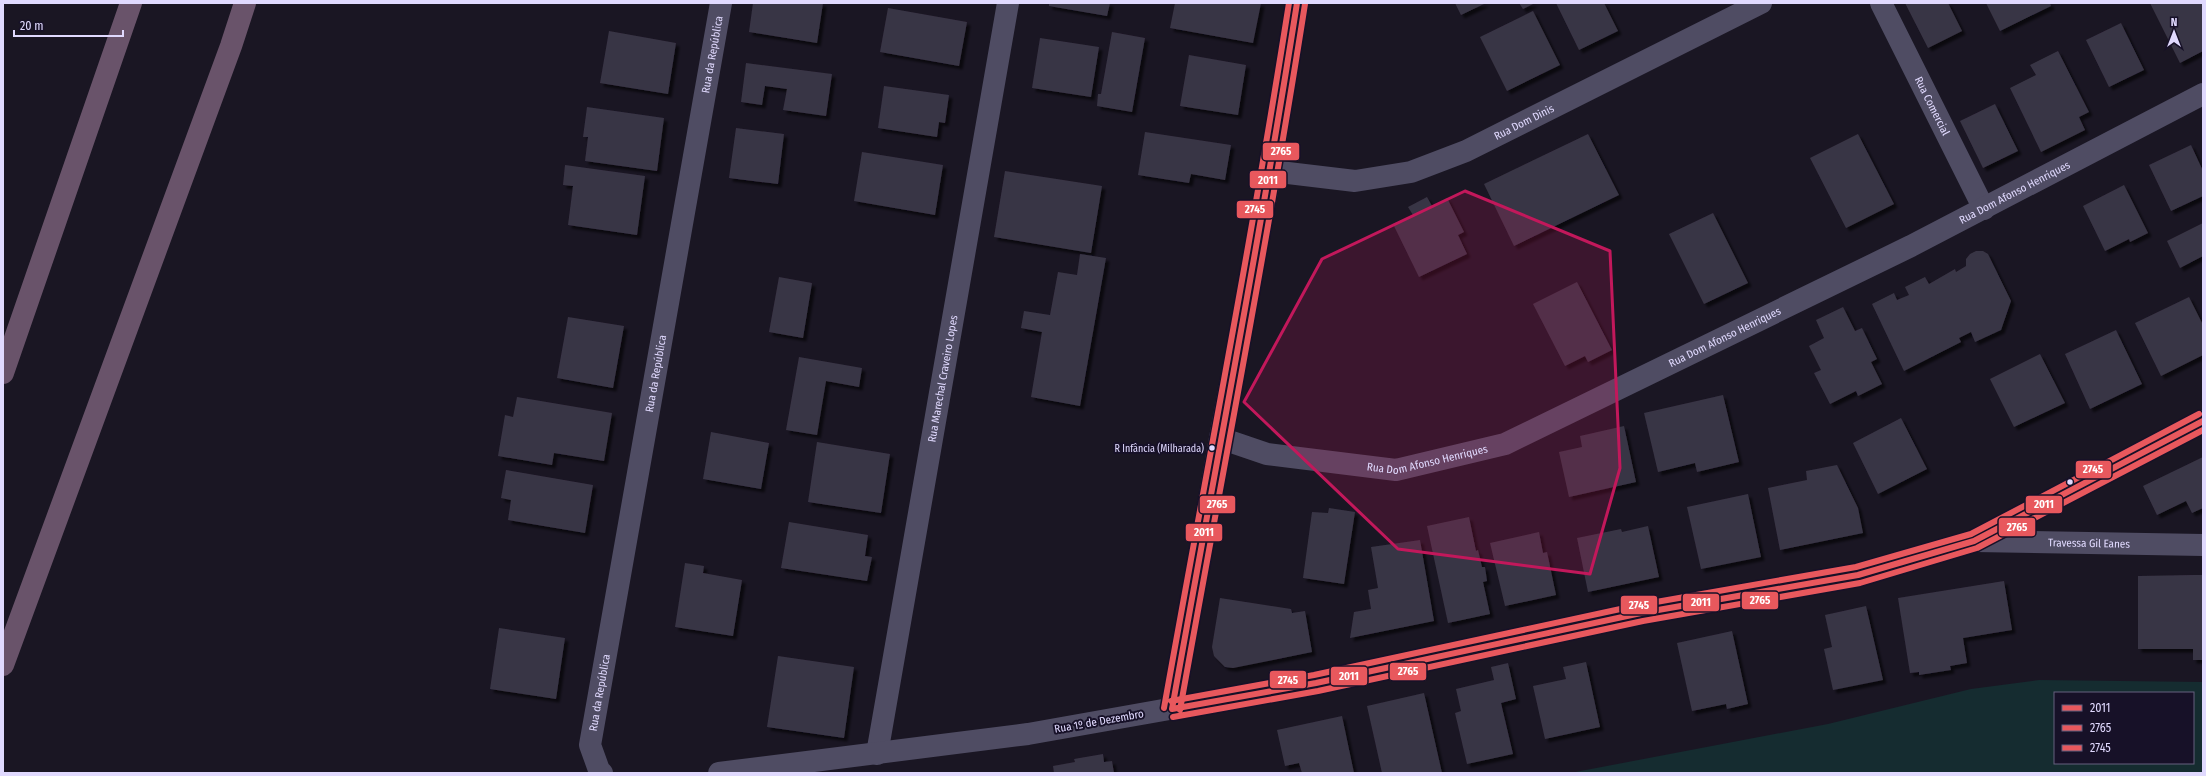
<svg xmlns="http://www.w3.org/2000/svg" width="2206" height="776" viewBox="0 0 2206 776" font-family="'Fira Sans Condensed',sans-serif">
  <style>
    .green { fill: #152c30; fill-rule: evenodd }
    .building { fill: #393445; filter: url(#shadow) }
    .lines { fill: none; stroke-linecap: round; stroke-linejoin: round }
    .pedestrian { stroke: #4f4c63; stroke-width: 22 }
    .minor { stroke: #4f4c63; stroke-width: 22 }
    .motorway { stroke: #69536a; stroke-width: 22 }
    .bus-1-casing { stroke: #171128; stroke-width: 9 }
    .bus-2-casing { stroke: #171128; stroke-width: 9 }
    .bus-3-casing { stroke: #171128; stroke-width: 9 }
    .bus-1 { stroke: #e8585d; stroke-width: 6 }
    .bus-2 { stroke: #e8585d; stroke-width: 6 }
    .bus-3 { stroke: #e8585d; stroke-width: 6 }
    .marked { fill: #c2185b; fill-opacity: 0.2; stroke: #c2185b; stroke-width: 3; stroke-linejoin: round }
    .bus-dot { fill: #e0d9fe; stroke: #171128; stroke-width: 1.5 }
    .labels { text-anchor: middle; stroke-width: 4; stroke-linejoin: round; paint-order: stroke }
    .bus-label { font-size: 10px; fill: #e0d9fe; stroke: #171128; text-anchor: end }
    .street-label { font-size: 11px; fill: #e0d9fe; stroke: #171128 }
    .line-badge { stroke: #171128; stroke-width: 1.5 }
    .badge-label { font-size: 11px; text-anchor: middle; font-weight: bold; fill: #fff }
  </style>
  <defs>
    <filter id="shadow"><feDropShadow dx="3.5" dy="3.5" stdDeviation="1" flood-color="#0009"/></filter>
  </defs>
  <rect width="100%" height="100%" fill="#1a1623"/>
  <!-- green -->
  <path class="green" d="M2039 680 2203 682V773H1570L1828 724 1971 689ZM2055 693H2193V763H2055Z"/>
  <!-- building -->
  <path class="building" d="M753 3H823L817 43 749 32Z
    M1049 3H1110L1107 16 1049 6Z
    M1175 3H1261L1253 43 1170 28Z
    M1455 3H1486L1461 15Z
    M1519 3H1535L1523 9Z
    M1556 3H1604L1618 31 1579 50Z
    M1905 3H1948L1962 31 1928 48Z
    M1986 3H2050L2051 6 2000 31Z
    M2150 3H2203V51L2180 63Z
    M888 8 967 22 959 66 880 52Z
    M1533 11 1560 65 1507 91 1480 37Z
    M2121 23 2144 70 2109 87 2086 40Z
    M609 31 676 43 668 94 600 83Z
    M1112 32 1145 38 1132 112 1097 106 1098 94H1101Z
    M1040 38 1099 47 1091 97 1032 88Z
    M2058 51 2089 112 2079 117 2085 130 2041 152 2010 88 2036 75 2030 65Z
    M1189 55 1246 65 1238 115 1180 106Z
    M746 63 832 74 826 116 783 110 787 89 765 86 762 105 741 102Z
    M884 86 949 95 945 123 939 122 937 137 878 128Z
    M1995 104 2018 151 1983 168 1960 121Z
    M587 107 664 118 657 171 585 161 588 137H583Z
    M736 128 784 134 778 184 729 178Z
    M1145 132 1231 145 1225 180 1191 174 1189 183 1138 175Z
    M1588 134 1619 195 1514 246 1484 184Z
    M1858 134 1894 204 1846 228 1810 158Z
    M2191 145 2203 171V196L2171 211 2149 165Z
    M862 152 943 165 935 215 854 201Z
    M565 165 645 176 637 235 568 225 573 186 563 185Z
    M1005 171 1102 186 1091 253 994 237Z
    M2124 185 2148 233 2130 242 2129 239 2105 251 2083 206Z
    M1427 197 1432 206 1447 198 1464 232 1458 235 1467 254 1419 277 1393 224 1413 215 1408 207Z
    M1713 213 1748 283 1704 304 1669 234Z
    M2203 223V256L2180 268 2167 241Z
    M1976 251H1983L1988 254 2011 301 2001 330 1975 342 1971 332 1959 338 1961 342 1904 371 1872 304 1894 293 1897 300 1909 295 1905 287 1925 277 1929 284 1955 269 1956 272 1966 266V259L1970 254Z
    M1080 254 1106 258 1080 406 1031 397 1042 332 1021 328 1024 311 1050 315 1058 272 1077 275Z
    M779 277 812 283 803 338 769 332Z
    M1577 282 1612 350 1588 362 1585 356 1565 366 1533 304Z
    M2189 297 2203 325V355L2161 376 2135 323Z
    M1843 307 1855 331 1862 328 1877 359 1871 362 1882 384 1858 396 1856 391 1830 404 1814 373 1821 370 1809 346 1824 338 1816 320Z
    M568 317 624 326 613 388 557 378Z
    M2116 330 2142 384 2090 409 2065 354Z
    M2040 354 2065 403 2014 427 1990 379Z
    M799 357 862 368 859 387 826 381 817 435 786 430Z
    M1723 395 1739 462 1697 472 1695 463 1658 472 1644 413Z
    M517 397 612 413 604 461 554 453 552 465 498 456 505 415 513 417Z
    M1901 418 1927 469 1878 494 1853 443Z
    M1624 426 1636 482 1569 497 1559 452 1582 447 1580 436Z
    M711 432 769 443 761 489 703 479Z
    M817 442 890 454 881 513 808 502Z
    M2203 457V508L2192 513 2186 501 2157 515 2143 486Z
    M1837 465 1858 508 1863 533 1780 550 1768 488 1807 480 1806 471Z
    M506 470 593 485 585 533 508 520 511 500 501 498Z
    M1748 494 1761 557 1701 569 1687 507Z
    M1329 508 1355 512 1344 584 1303 578 1312 512 1328 513Z
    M1469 517 1476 551 1478 550 1482 567H1485L1487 581 1483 582 1490 614 1448 623 1427 526Z
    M789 522 868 535 865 556 872 557 867 581 781 568Z
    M1648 526 1659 577 1588 592 1577 538 1621 529 1622 532Z
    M1539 532 1543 553 1547 552 1556 595 1505 606 1490 543Z
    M1420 540 1434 621 1350 638 1354 612 1371 609 1368 590 1378 588 1371 547Z
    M685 563 704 566 703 573 742 580 733 636 675 627Z
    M2193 575H2203V660H2193V649H2138V576Z
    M2004 581 2012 630 1963 638 1967 663 1950 666 1951 670 1919 675V672L1910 673 1898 598Z
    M1220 598 1291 609 1292 613 1305 611 1312 652 1233 668 1225 667 1214 656 1212 647Z
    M1866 606 1883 680 1833 690 1824 649 1832 647 1825 615Z
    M499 628 565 638 556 699 490 689Z
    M1732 631 1748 704 1727 709 1726 704 1692 711 1677 643Z
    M778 656 854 667 844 738 767 727Z
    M1586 662 1600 727 1545 739 1533 686 1566 679 1563 667Z
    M1508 663 1516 699 1501 703 1513 754 1467 764 1455 713 1461 711 1456 689 1494 680 1491 667Z
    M1424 693 1442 773H1382L1367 706Z
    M1342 716 1354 773H1302L1299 763 1285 766 1277 730Z
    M1103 754 1104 762 1112 761 1114 773H1054L1053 766 1075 762 1074 759Z"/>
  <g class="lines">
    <!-- pedestrian -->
    <path class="pedestrian" id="s1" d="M1881 3 1984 209"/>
    <!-- minor -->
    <g class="minor">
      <path id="s2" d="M1271 171 1355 181 1411 172 1466 151 1761 3"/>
      <path id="s3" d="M1220 438 1267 454 1396 470 1505 444 1911 246 2203 94"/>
      <path id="s4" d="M1975 541 2203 545"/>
      <path d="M1172 709 1220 438 1271 171 1297 3"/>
      <path id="s5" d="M877 754 1008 3"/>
      <path id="s6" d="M602 773 599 770 590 745 721 3"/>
      <path d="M719 773 1028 734 1316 683 1641 613 1858 575 1974 541 2203 421"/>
    </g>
    <!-- motorway -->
    <path class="motorway" d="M3 373 131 3
      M3 665 231 46 245 3"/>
    <defs>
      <path id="bus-1" d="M1172 709 1316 683 1641 613 1858 575 1974 541 2203 421
        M1172 709C1214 474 1260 239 1297 3"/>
      <path id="bus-2" d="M1180 710C1222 475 1268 240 1305 4
        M1173 717 1318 691 1643 621 1860 583 1977 548 2203 430"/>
      <path id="bus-3" d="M1171 701 1314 675 1639 605 1856 567 1971 534 2199 414
        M1164 708C1206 473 1252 239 1289 3"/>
    </defs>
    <!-- bus-1 casing -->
    <use href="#bus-1" class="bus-1-casing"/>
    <!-- bus-2 casing -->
    <use href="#bus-2" class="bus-2-casing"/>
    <!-- bus-3 casing -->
    <use href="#bus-3" class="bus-3-casing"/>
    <!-- bus-1 -->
    <use href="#bus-1" class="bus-1"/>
    <!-- bus-2 -->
    <use href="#bus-2" class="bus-2"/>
    <!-- bus-3 -->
    <use href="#bus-3" class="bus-3"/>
  </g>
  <!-- marked area -->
  <path class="marked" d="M1465 191 1610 251 1620 468 1590 574 1398 549 1244 402 1322 259Z"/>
  <!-- markers -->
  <g class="bus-dot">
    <circle cx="1212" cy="448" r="3.5"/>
    <circle cx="2070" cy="482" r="3.5"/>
  </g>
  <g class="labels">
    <!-- bus labels -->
    <g class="bus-label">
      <text x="1204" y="452">R Infância (Milharada)</text>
    </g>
    <!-- street labels -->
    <g class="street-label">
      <text dy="4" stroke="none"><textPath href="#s6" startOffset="732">Rua da República</textPath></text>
      <text dy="4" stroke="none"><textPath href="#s1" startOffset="115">Rua Comercial</textPath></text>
      <text dy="4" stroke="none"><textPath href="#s2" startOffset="265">Rua Dom Dinis</textPath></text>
      <text dy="4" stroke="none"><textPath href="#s3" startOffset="860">Rua Dom Afonso Henriques</textPath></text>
      <text dy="4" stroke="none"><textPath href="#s3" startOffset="536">Rua Dom Afonso Henriques</textPath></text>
      <text dy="4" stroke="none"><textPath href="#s6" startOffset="408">Rua da República</textPath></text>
      <text dy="4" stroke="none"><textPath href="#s5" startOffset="381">Rua Marechal Craveiro Lopes</textPath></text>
      <text dy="4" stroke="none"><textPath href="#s3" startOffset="212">Rua Dom Afonso Henriques</textPath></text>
      <text dy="4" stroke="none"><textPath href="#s4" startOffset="114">Travessa Gil Eanes</textPath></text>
      <text dy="4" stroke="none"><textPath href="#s6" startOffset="84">Rua da República</textPath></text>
      <text transform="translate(1099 721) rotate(-10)" y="4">Rua 1º de Dezembro</text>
    </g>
  </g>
  <g class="line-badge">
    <rect x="1262" y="142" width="38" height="19" rx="4" fill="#e8585d"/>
    <rect x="1249" y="170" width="38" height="19" rx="4" fill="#e8585d"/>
    <rect x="1236" y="200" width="38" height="19" rx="4" fill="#e8585d"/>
    <rect x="2075" y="460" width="37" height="19" rx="4" fill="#e8585d"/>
    <rect x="1199" y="495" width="37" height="19" rx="4" fill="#e8585d"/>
    <rect x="2025" y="495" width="38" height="19" rx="4" fill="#e8585d"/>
    <rect x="1998" y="517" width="38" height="20" rx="4" fill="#e8585d"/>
    <rect x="1185" y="523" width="38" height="19" rx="4" fill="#e8585d"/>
    <rect x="1741" y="591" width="38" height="19" rx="4" fill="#e8585d"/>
    <rect x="1682" y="593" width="38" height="19" rx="4" fill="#e8585d"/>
    <rect x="1620" y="595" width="38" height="20" rx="4" fill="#e8585d"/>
    <rect x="1389" y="662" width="38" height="19" rx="4" fill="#e8585d"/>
    <rect x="1330" y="666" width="38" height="20" rx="4" fill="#e8585d"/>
    <rect x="1269" y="670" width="38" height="19" rx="4" fill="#e8585d"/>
  </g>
  <g class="badge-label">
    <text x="1281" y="155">2765</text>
    <text x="1268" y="184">2011</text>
    <text x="1255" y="213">2745</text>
    <text x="2093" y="473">2745</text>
    <text x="1217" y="508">2765</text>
    <text x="2044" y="508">2011</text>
    <text x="2017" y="531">2765</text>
    <text x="1204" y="536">2011</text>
    <text x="1760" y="604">2765</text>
    <text x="1701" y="606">2011</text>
    <text x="1639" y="609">2745</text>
    <text x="1408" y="675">2765</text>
    <text x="1349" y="680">2011</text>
    <text x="1288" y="684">2745</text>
  </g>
  <!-- border -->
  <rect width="2206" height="776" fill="none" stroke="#e0d9fe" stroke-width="8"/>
  <!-- legend -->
  <rect x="2054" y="692" width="140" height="72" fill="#171128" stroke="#67617e"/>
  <rect x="2062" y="705" width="20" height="6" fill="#e8585d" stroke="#67617e"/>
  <text x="2090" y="712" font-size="12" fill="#e0d9fe">2011</text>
  <rect x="2062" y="725" width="20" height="6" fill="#e8585d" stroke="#67617e"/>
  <text x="2090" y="732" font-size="12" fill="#e0d9fe">2765</text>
  <rect x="2062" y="745" width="20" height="6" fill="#e8585d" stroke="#67617e"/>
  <text x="2090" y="752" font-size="12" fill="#e0d9fe">2745</text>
  <!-- north arrow -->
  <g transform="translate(2174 32)" stroke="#171128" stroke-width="3" paint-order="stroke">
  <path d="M0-3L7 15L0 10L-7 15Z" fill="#e0d9fe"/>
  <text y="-6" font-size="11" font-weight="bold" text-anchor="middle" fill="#e0d9fe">N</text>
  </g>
  <!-- scale -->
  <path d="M14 30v6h109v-6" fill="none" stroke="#e0d9fe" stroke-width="2"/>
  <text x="20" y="30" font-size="12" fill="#e0d9fe" stroke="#171128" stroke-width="3" paint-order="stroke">20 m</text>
</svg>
